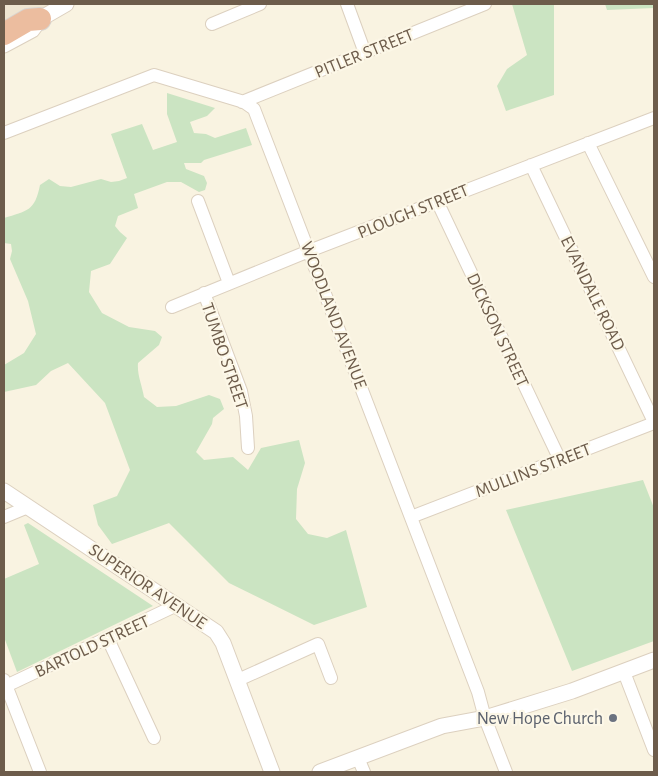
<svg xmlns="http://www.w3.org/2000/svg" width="658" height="776" viewBox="0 0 658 776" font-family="'Alegreya Sans',sans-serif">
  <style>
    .residential { fill: #efe5d1 }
    .green { fill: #cbe4c2 }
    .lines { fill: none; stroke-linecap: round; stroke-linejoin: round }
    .minor-casing { stroke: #dcd0bf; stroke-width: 14 }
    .tertiary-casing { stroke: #dcd0bf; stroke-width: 17 }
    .motorway-casing { stroke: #d9d5d0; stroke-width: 24 }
    .minor { stroke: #fff; stroke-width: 12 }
    .tertiary { stroke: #fff; stroke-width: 15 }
    .motorway { stroke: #ecbd9f; stroke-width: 22 }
    .worship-dot { fill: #6b7280; stroke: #fcf7e7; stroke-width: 2 }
    .labels { text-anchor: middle; stroke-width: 4.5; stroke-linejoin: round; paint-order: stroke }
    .street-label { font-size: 18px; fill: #6d5c4b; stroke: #fcf7e7 }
    .worship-label { font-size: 18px; fill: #5b616d; stroke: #fcf7e7; text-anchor: end }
  </style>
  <rect width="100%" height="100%" fill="#f9f3e1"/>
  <!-- residential -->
  <path class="residential" d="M4 4H67L4 40Z"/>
  <!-- green -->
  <path class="green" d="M512 4H554V95L506 111 497 86 507 69 527 55Z
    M605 4H654V8L607 10Z
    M167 93 215 108 207 116 190 122 194 133 206 134 215 138 246 128 252 145 204 160 201 163H184L186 169 204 176 207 183 205 190 199 192 181 182H167L134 194 138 208 118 216 115 226 120 232 127 238 110 264 91 271 89 292 102 313 129 327 155 331 162 337 159 345 138 363C137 375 142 385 144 397L157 407 176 406 209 395 220 399 224 409 213 418 212 424 196 452 204 460 233 457 248 470 261 448 299 440 305 463 297 489 296 519 308 534 327 538 346 530 367 607 314 625 229 583 169 523 112 544 98 525 93 505 117 496 130 470 105 403 68 363 51 371 36 385 4 392V365L24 353 36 334 28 301 10 259 12 251 11 244 4 243V218C27 211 35 211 40 185L49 179 60 186 71 187 101 179 111 182 119 181 127 178 111 134 142 124 153 150 177 142 167 114Z
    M643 480 654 508V641L572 671 506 510Z
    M28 523 153 606 17 672 4 637V579L39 564 24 525Z"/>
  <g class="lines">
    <defs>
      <path id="minor" d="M347 4 365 53
        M212 24 260 4
        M242 102 485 4
        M4 133 154 75 244 102 254 109 478 692 485 718 506 772
        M588 143 654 277
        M531 165 654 422
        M198 201 229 283
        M437 201 560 460
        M204 293 241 391 246 416 248 448
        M172 307 309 251 654 118
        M4 517 28 507
        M411 517 654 423
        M108 639 154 738
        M624 672 654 750
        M4 680 40 772
        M238 680 318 644 331 678
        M6 686 177 605
        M358 758 364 772"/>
      <path id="tertiary" d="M4 45 32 30 40 19 66 4
        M4 491 216 632 223 643 272 772
        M320 772 442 726 485 718 572 691 654 660"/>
      <path id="motorway" d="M4 34 28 20 40 19"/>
    </defs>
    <!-- minor casing -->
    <use href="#minor" class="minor-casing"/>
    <!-- tertiary casing -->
    <use href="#tertiary" class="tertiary-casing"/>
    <!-- motorway casing -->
    <use href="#motorway" class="motorway-casing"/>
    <!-- minor -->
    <use href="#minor" class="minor"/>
    <!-- tertiary -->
    <use href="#tertiary" class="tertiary"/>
    <!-- motorway -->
    <use href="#motorway" class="motorway"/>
  </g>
  <!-- markers -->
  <circle class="worship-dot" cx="613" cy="718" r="5"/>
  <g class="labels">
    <!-- street labels -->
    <g class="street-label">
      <text transform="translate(364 53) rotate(-22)" y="6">PITLER STREET</text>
      <text transform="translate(413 211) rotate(-22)" y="6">PLOUGH STREET</text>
      <text transform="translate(593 293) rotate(64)" y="6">EVANDALE ROAD</text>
      <text transform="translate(334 315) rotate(69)" y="6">WOODLAND AVENUE</text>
      <text transform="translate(498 330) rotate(65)" y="6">DICKSON STREET</text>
      <text transform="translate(225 356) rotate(71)" y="6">TUMBO STREET</text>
      <text transform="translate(533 470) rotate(-21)" y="6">MULLINS STREET</text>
      <text transform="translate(148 586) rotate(34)" y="6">SUPERIOR AVENUE</text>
      <text transform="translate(92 646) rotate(-25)" y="6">BARTOLD STREET</text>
    </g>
    <!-- worship labels -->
    <g class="worship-label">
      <text x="603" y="724">New Hope Church</text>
    </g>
  </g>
  <!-- border -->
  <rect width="658" height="776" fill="none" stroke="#6d5c4b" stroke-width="10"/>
</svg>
